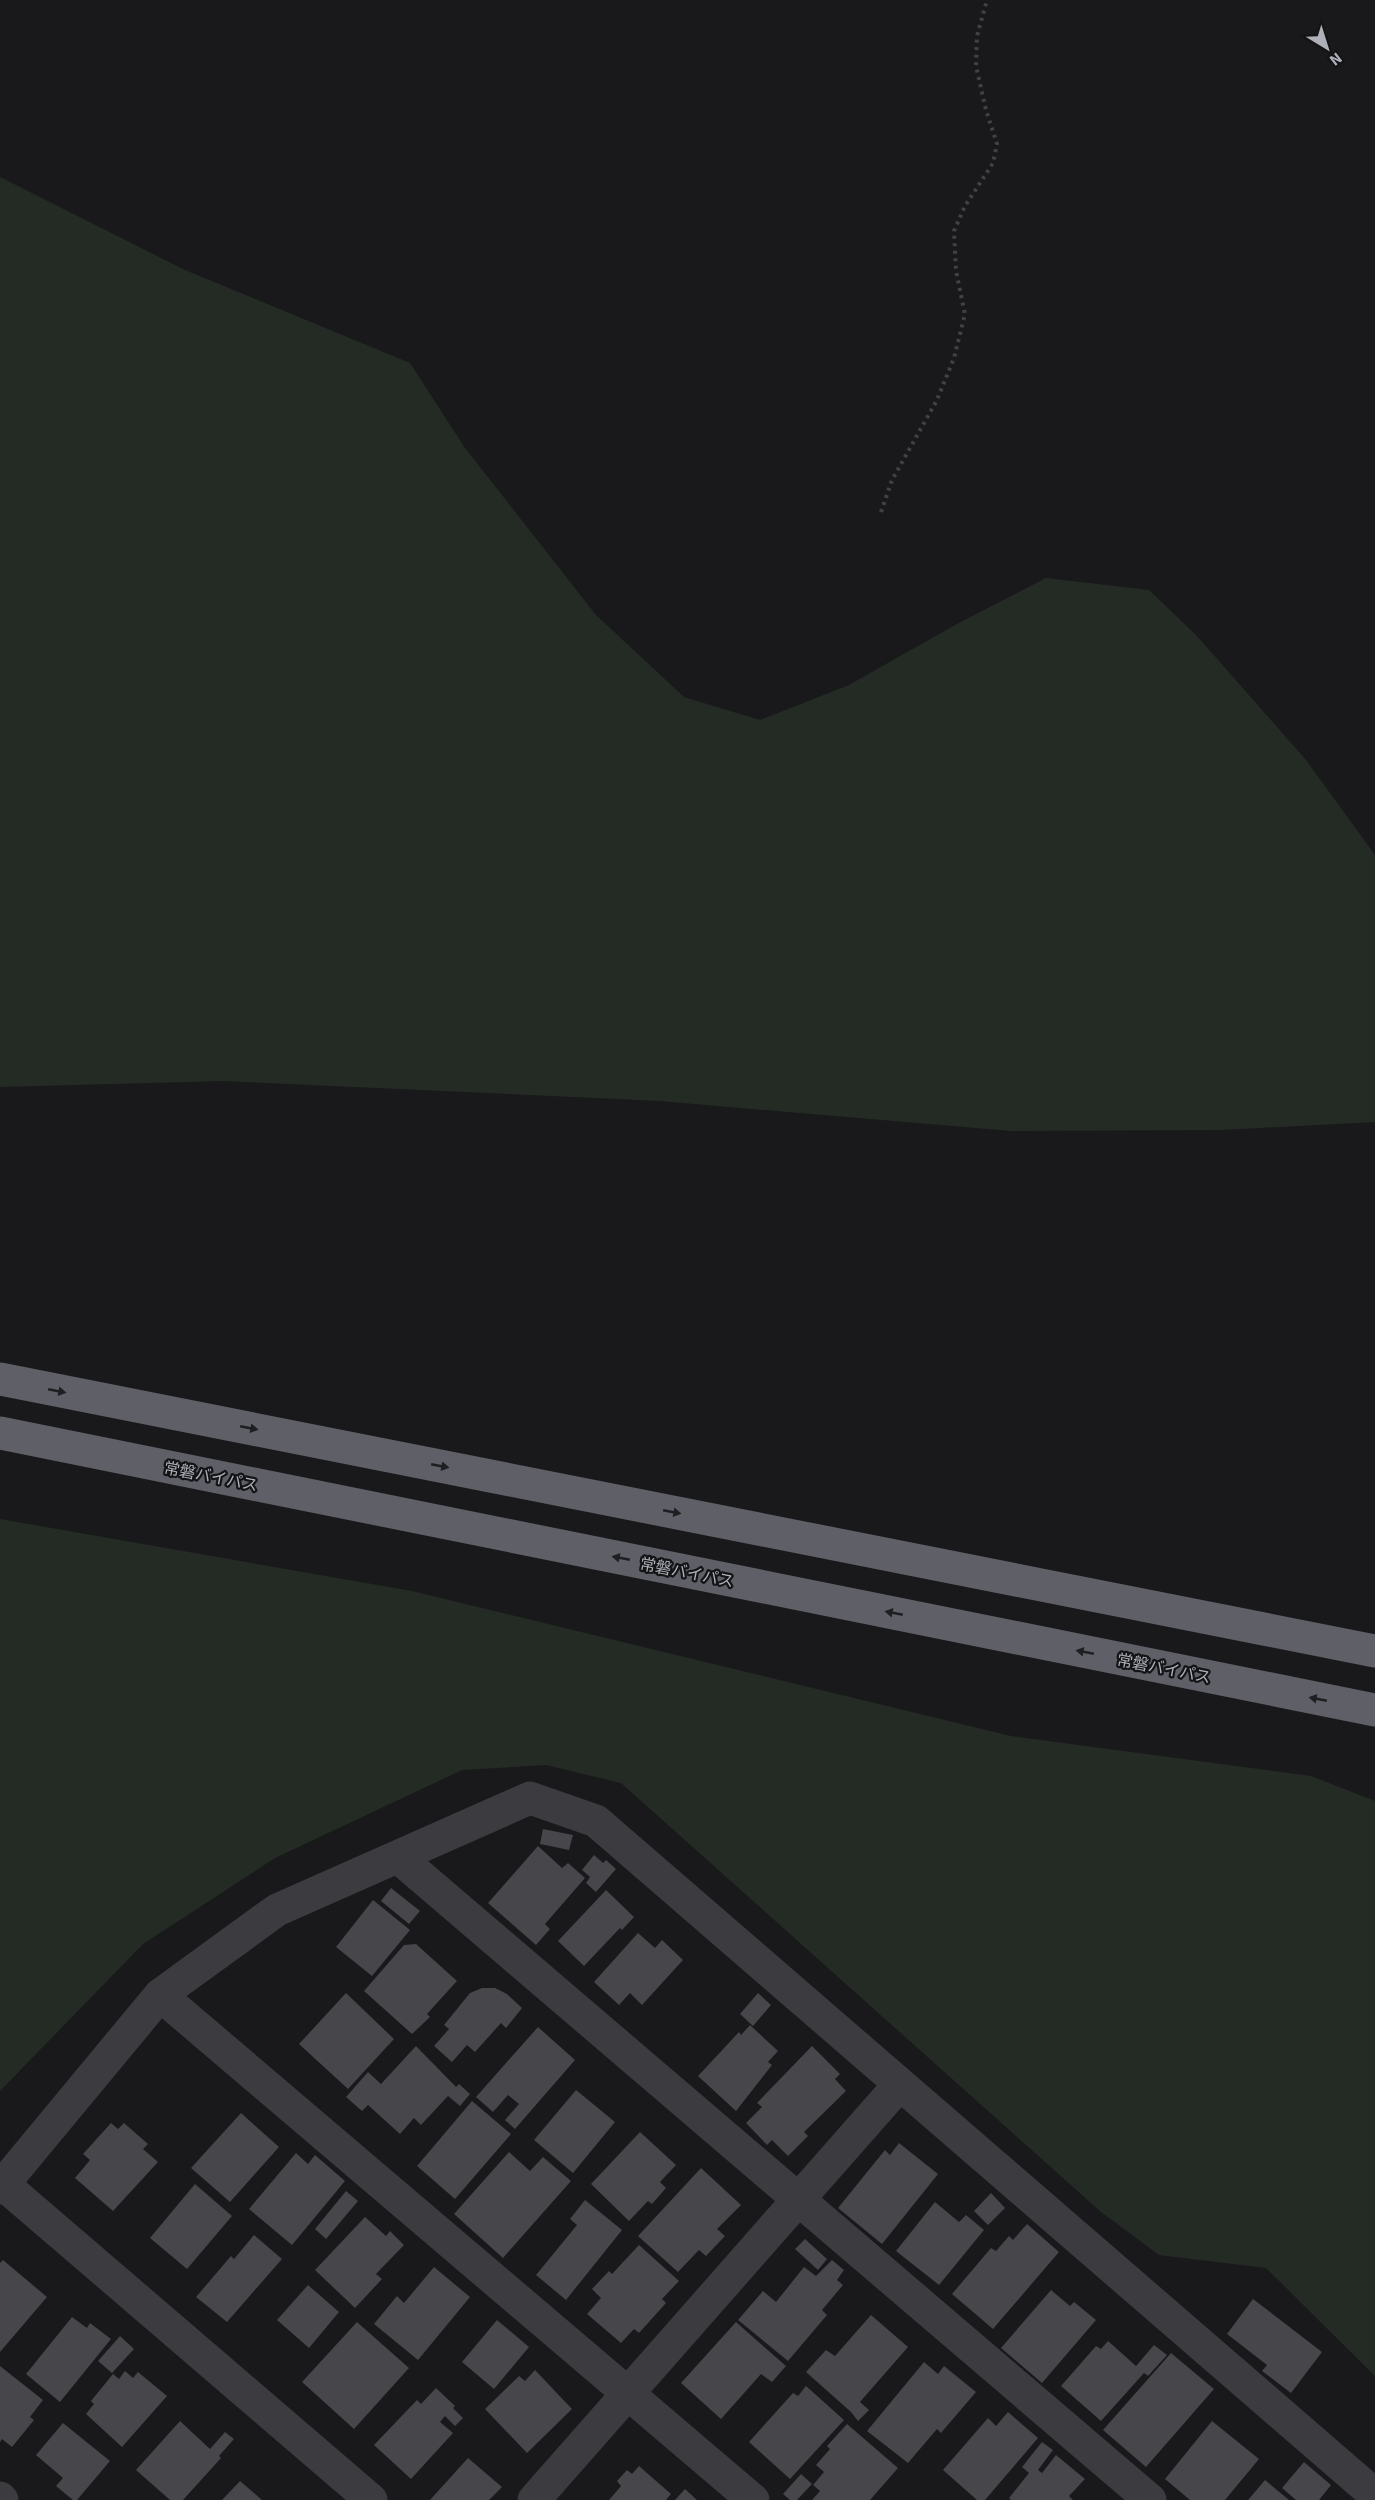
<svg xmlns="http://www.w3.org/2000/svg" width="1375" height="2500" viewBox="0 0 1375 2500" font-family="'Source Sans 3','Noto Sans JP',sans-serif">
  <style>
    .green { fill: #242b25 }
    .building { fill: #46464b }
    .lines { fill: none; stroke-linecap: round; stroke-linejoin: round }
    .path { stroke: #414247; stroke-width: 4; stroke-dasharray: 3 4.5; stroke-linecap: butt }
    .minor { stroke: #3b3b40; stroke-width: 33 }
    .trunk { stroke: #5f6067; stroke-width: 33 }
    .oneway { fill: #1f1f22 }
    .labels { text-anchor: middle; stroke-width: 4.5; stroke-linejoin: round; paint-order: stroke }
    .street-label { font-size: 16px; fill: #adb0b9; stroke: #141416 }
  </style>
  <rect width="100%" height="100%" fill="#19191b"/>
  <!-- green -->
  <path class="green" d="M0 177 185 270 410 363 465 448 596 615 684 697 760 720 849 685 955 625 1046 578 1149 590 1196 635 1306 760 1375 855V1122L1221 1130 1011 1131 660 1101 224 1081 0 1087Z
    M0 1519 412 1591 1011 1736 1311 1776 1375 1801V2376L1266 2268 1159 2255 1101 2212 621 1783 546 1765 462 1770 275 1858 143 1944 0 2091Z"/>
  <!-- building -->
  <path class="building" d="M543 1829 573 1835 569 1850 540 1844Z
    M538 1846 562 1868 568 1863 585 1878 545 1924 550 1929 536 1945 488 1903Z
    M594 1855 603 1863 606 1860 616 1869 596 1892 586 1883 590 1877 582 1870Z
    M391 1888 420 1911 409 1924 381 1901Z
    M606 1890 634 1917 622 1930 620 1928 584 1966 558 1941Z
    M373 1900 410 1930 372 1976 336 1947Z
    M638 1933 655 1948 662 1940 683 1960 642 2005 630 1993 619 2005 594 1982Z
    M416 1944 457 1981 427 2014 430 2017 412 2034 364 1991 404 1945Z
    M482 1988H495L507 1994 522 2008 506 2028 501 2023 475 2052 467 2045 452 2062 434 2046 449 2029 444 2025 470 1993Z
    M346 1993 394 2039 348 2089 299 2044Z
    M758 1993 771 2005 753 2026 740 2014Z
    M750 2025 778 2051 768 2062 772 2065 736 2111 698 2076 739 2032 741 2035Z
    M538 2027 575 2060 515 2129 505 2120 519 2104 508 2095 493 2112 476 2097Z
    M416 2046 456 2087 459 2084 470 2094 460 2106 448 2096 421 2125 414 2118 400 2134 368 2105 362 2111 346 2097 368 2072 381 2084Z
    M812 2046 840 2074 835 2079 846 2091 804 2132 808 2136 788 2156 772 2140 767 2145 746 2123 762 2107 757 2103Z
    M576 2090 615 2122 573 2173 534 2140Z
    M472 2101 511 2134 455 2199 417 2166Z
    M241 2113 279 2147 230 2202 191 2168Z
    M111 2123 118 2129 124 2123 148 2144 143 2149 158 2162 113 2211 75 2178 90 2160 83 2154Z
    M640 2132 676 2165 660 2182 666 2188 652 2204 648 2201 629 2221 591 2184Z
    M899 2143 938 2174 882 2244 838 2208 885 2150 890 2155Z
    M509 2152 530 2171 543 2157 571 2181 503 2258 454 2214Z
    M296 2153 308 2164 315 2155 345 2181 292 2245 249 2209Z
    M701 2168 741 2205 717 2229 725 2236 706 2256 699 2250 678 2272 638 2236Z
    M195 2184 232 2216 187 2269 150 2238Z
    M346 2191 358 2201 326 2239 315 2229Z
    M991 2193 1005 2208 988 2225 974 2211Z
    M585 2200 622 2230 566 2300 536 2275 577 2225 570 2219Z
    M935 2202 959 2222 966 2215 984 2230 939 2285 896 2251Z
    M365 2217 386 2236 390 2231 404 2245 376 2274 382 2279 355 2308 315 2270Z
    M1027 2224 1059 2252 993 2329 952 2294 991 2248 996 2251 1009 2236 1013 2240Z
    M254 2235 282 2259 227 2322 196 2297 231 2256 234 2259Z
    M805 2239 827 2259 818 2270 795 2249Z
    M639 2245 679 2281 662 2299 666 2303 639 2333 634 2329 621 2343 587 2314 601 2298 592 2289 609 2271 612 2274Z
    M3 2260 47 2297 0 2352V2263Z
    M832 2260 844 2270 837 2280 843 2285 822 2310 827 2315 788 2361 738 2320 763 2291 776 2302 804 2267 816 2276Z
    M434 2267 470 2297 418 2360 374 2324 397 2296 404 2303Z
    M308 2285 339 2312 309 2348 277 2320Z
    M1051 2290 1070 2306 1074 2302 1096 2320 1042 2383 1001 2348Z
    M1253 2299 1322 2352 1291 2393 1262 2371 1267 2365 1227 2334Z
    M871 2315 908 2347 860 2402 869 2410 858 2421 851 2412 806 2372 826 2350 835 2356Z
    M72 2317 87 2328 90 2323 111 2339 60 2402 26 2374Z
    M497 2320 529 2347 494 2389 462 2362Z
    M357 2322 409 2368 354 2429 302 2382Z
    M736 2322 786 2366 772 2382 761 2374 721 2419 681 2383Z
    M120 2336 134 2349 112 2373 98 2361Z
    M1108 2341 1136 2366 1154 2345 1167 2355 1148 2376 1144 2373 1101 2421 1061 2386 1096 2346 1101 2349Z
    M1171 2353 1214 2389 1146 2467 1103 2430Z
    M924 2362 938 2374 944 2366 976 2392 941 2433 937 2429 908 2463 867 2431Z
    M0 2366 43 2400 30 2417 34 2420 12 2447 2 2439 0 2442Z
    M535 2370 572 2409 527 2453 485 2409 519 2376 525 2381Z
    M125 2371 133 2378 138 2372 167 2396 122 2447 86 2414 94 2404 91 2401 113 2374 119 2379Z
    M806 2386 844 2420 790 2479 749 2442 793 2393 798 2396Z
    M436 2388 455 2406 453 2408 463 2418 455 2426 445 2416 440 2422 453 2433 411 2479 374 2445 417 2400 421 2404Z
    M1008 2412 1038 2438 985 2500H977L943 2470 988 2418 996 2426Z
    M180 2421 210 2449 225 2432 234 2439 219 2456 221 2458 183 2500H170L136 2470Z
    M1212 2421 1259 2459 1225 2500H1190L1165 2479Z
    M63 2423 110 2461 77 2500H73L56 2486 63 2478 36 2455Z
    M847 2424 898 2468 870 2500H812L820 2491 813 2485 824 2472 816 2465 830 2449 827 2446Z
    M1042 2442 1053 2450 1038 2470 1042 2473 1056 2455 1085 2479 1069 2496 1073 2500H1011L1009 2498 1029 2473 1022 2467Z
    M468 2458 502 2487 489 2500H430Z
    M1304 2462 1331 2485 1319 2500H1296L1282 2488Z
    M639 2466 671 2494 666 2500H609L621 2486 617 2481 627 2470 632 2474Z
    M801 2474 812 2484 797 2500H790L783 2494Z
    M1265 2480 1289 2500H1248Z
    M240 2481 262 2500H222Z
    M685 2489 697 2500H675Z"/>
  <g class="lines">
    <!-- path -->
    <path class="path" d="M881 512 892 480 937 400 954 358 965 314 956 271 954 231 965 206 993 163 997 144 986 110 976 66 977 36 987 0"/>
    <!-- minor -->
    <path class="minor" d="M398 1857 1150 2500
      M160 1995 753 2500
      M3 2184 371 2500
      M0 2188 160 1995 277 1910 530 1798 596 1821 1375 2495
      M0 2498 2 2500
      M534 2500 900 2084"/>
    <!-- trunk -->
    <path class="trunk" d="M0 1379 1375 1651
      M0 1433 1375 1710"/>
  </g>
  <!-- one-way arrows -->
  <defs><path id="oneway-solid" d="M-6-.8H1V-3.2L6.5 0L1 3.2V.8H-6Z" transform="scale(1.5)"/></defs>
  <g class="oneway">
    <use href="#oneway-solid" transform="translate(57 1391) rotate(11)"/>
    <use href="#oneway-solid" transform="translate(249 1428) rotate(11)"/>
    <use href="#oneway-solid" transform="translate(440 1466) rotate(11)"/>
    <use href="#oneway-solid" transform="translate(672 1512) rotate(11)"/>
    <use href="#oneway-solid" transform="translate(621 1558) rotate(-169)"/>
    <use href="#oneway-solid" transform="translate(894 1613) rotate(-169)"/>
    <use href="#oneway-solid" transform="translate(1085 1652) rotate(-169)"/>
    <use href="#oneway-solid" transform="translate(1318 1699) rotate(-169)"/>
  </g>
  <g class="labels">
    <!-- street labels -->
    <g class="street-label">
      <text transform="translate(211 1476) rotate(11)" y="6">常磐バイパス</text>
      <text transform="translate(687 1572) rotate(11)" y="6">常磐バイパス</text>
      <text transform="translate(1164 1668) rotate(11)" y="6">常磐バイパス</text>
    </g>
  </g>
  <!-- north arrow -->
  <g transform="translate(1327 48) rotate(142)" stroke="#141416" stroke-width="4.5" paint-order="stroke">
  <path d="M0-4.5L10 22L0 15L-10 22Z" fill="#adb0b9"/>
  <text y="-9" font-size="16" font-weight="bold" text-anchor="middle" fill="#adb0b9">N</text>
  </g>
</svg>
